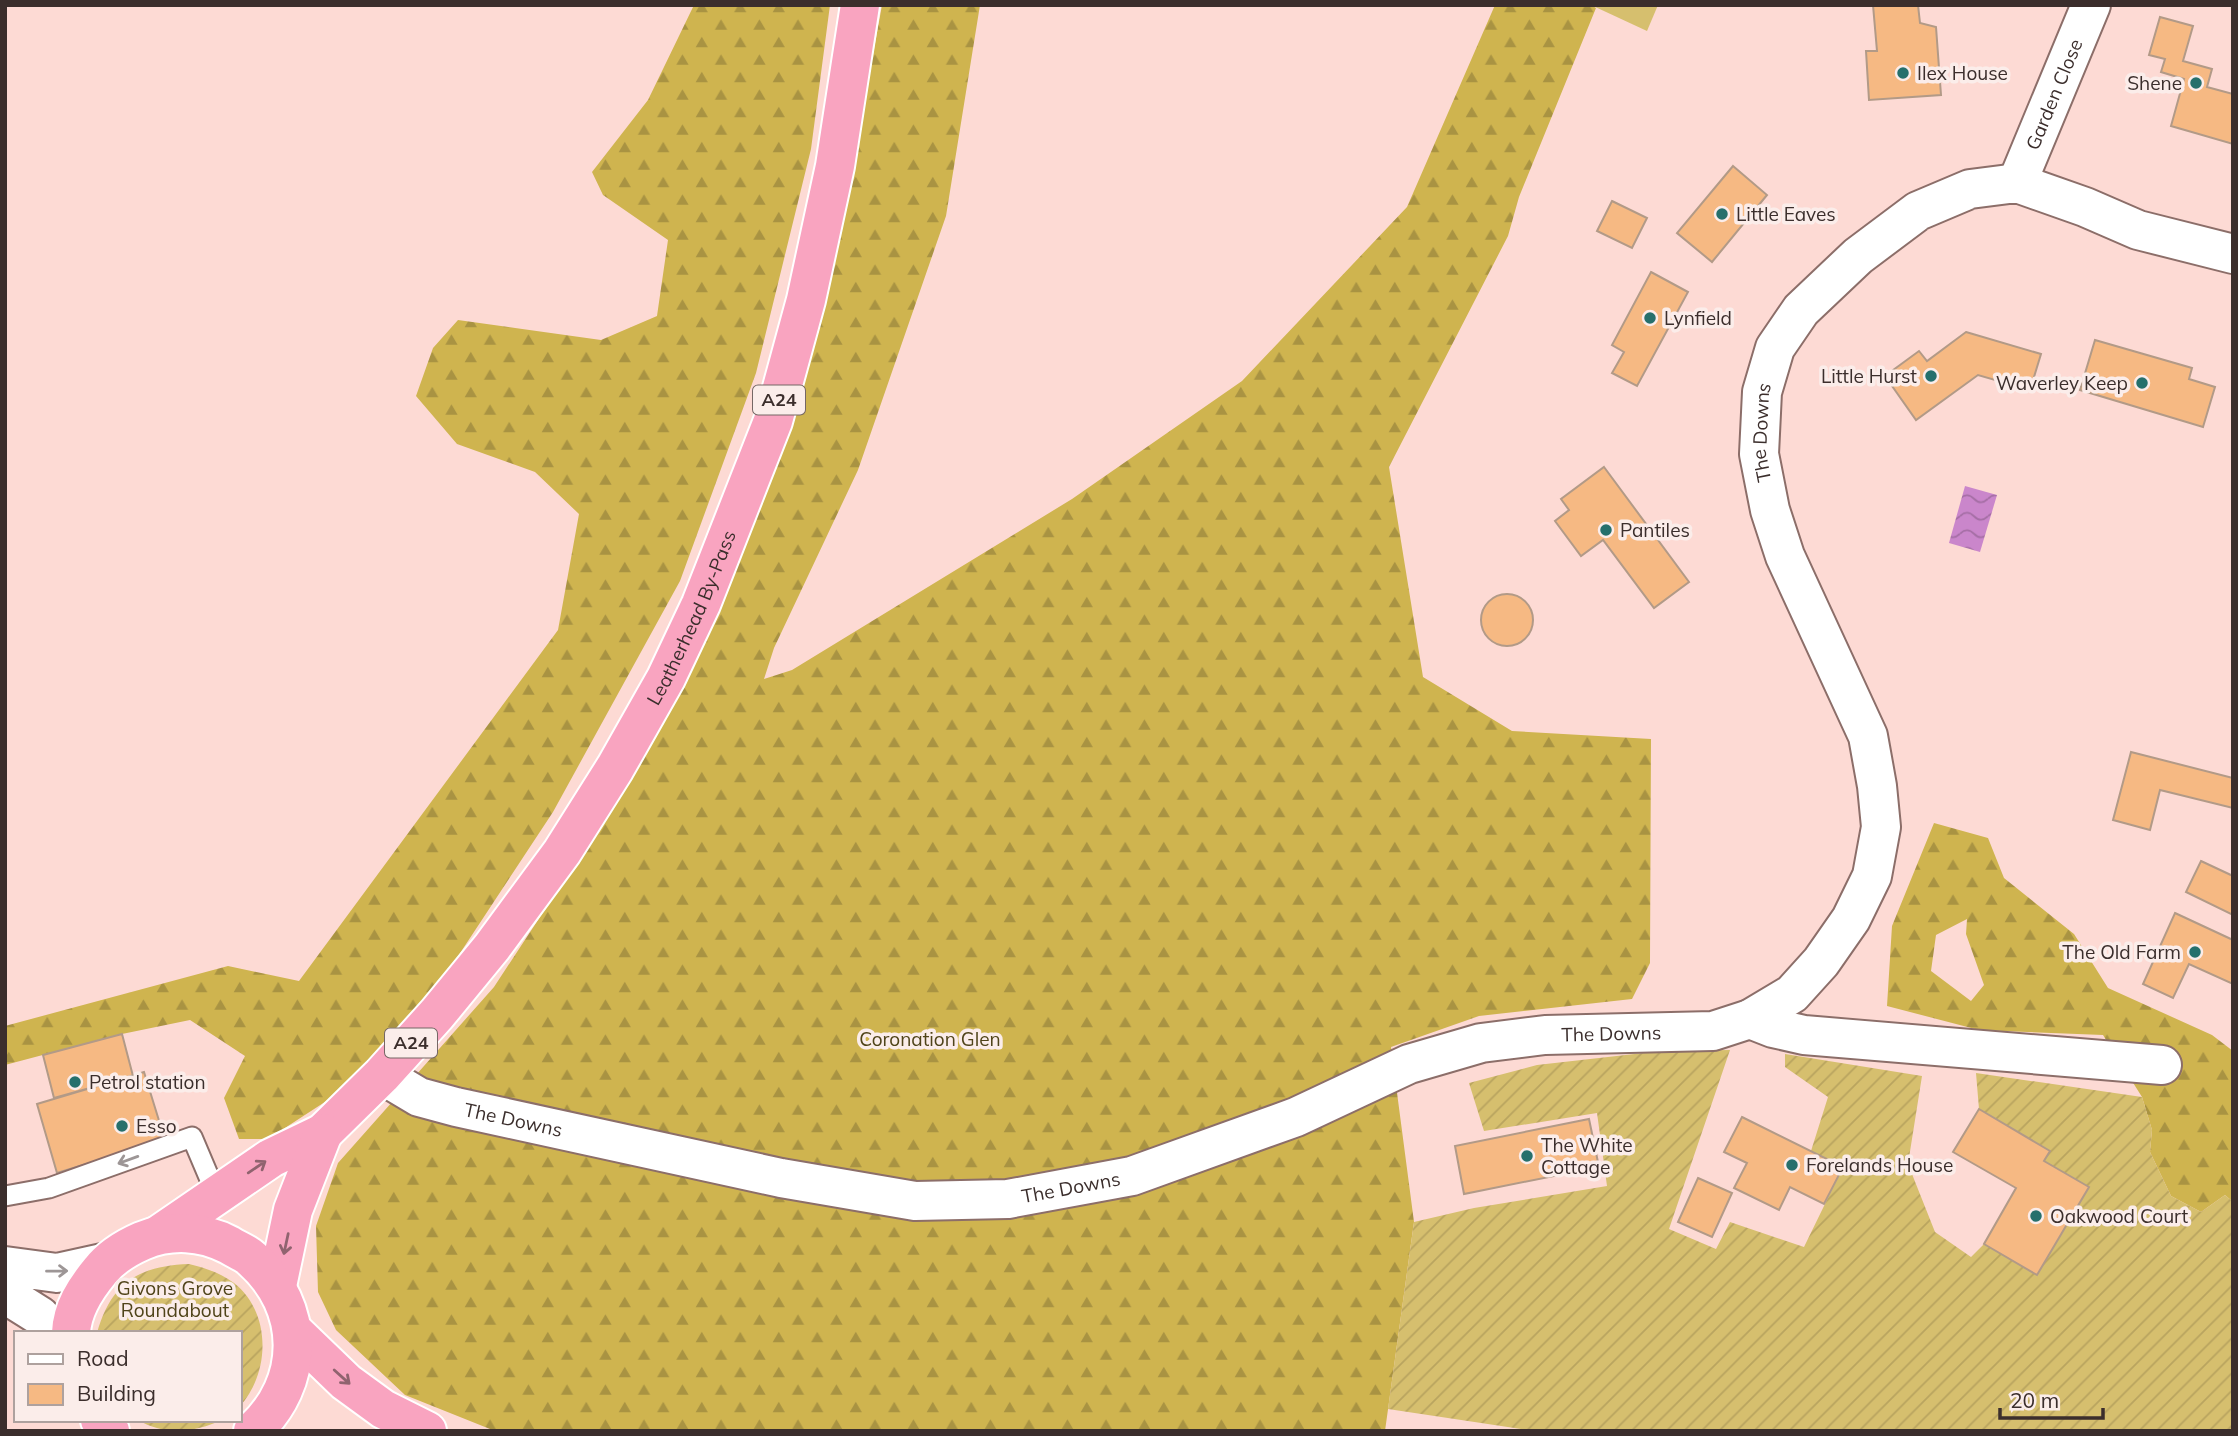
<svg xmlns="http://www.w3.org/2000/svg" width="2238" height="1436" viewBox="0 0 2238 1436" font-family="Mulish,sans-serif">
  <style>
    .forest { fill: url(#forest-firs); fill-rule: evenodd }
    .garden { fill: url(#garden-furrows) }
    .pitch { fill: #d6bf6e }
    .water { fill: url(#water-waves) }
    .building { fill: #f6b983; stroke: #b29a87; stroke-width: 2 }
    .lines { fill: none; stroke-linecap: round; stroke-linejoin: round }
    .lane-casing { stroke: #8c6e69; stroke-width: 23 }
    .street-casing { stroke: #8c6e69; stroke-width: 42 }
    .secondary-casing { stroke: #8c6e69; stroke-width: 42 }
    .highway-casing { stroke: #fff; stroke-width: 42 }
    .lane { stroke: #fff; stroke-width: 19 }
    .street { stroke: #fff; stroke-width: 38 }
    .secondary { stroke: #fff; stroke-width: 38 }
    .highway { stroke: #f9a4c0; stroke-width: 38 }
    .oneway { stroke: #9d9696 }
    .oneway2 { stroke: #90636f }
    .poi-dot { fill: #26706c; stroke: #fbedea; stroke-width: 2.5 }
    .labels { text-anchor: middle; stroke-width: 7; stroke-linejoin: round; paint-order: stroke }
    .shield { fill: #fbedea; stroke: #756765; stroke-width: 2 }
    .shield-label { font-size: 18px; font-weight: bold; fill: #3b2e2c }
    .poi-label { font-size: 19px; fill: #3b2e2c; stroke: #fbedea; text-anchor: start }
    .street-label { font-size: 19px; fill: #3b2e2c; stroke: #fbedea }
    .park-label { font-size: 19px; fill: #50441a; stroke: #fbedea }
  </style>
  <defs>
    <pattern id="forest-firs" width="22" height="20" patternUnits="userSpaceOnUse" patternTransform="scale(1.75)"><rect width="22" height="20" fill="#cfb44f"/><path d="M5 1l3.5 6h-7zM16 11l3.5 6h-7z" fill="#a99342"/></pattern>
    <pattern id="garden-furrows" width="10" height="10" patternUnits="userSpaceOnUse" patternTransform="scale(1.75)"><rect width="10" height="10" fill="#d6bf6e"/><path d="M-1 1l2-2M0 10L10 0M9 11l2-2" fill="none" stroke="#b9a45f"/></pattern>
    <pattern id="water-waves" width="16" height="10" patternUnits="userSpaceOnUse" patternTransform="scale(1.75)"><rect width="16" height="10" fill="#ca86cb"/><path d="M0 5q4-4 8 0t8 0" fill="none" stroke="#a56ea5"/></pattern>
  </defs>
  <rect width="100%" height="100%" fill="#fddad4"/>
  <!-- forest -->
  <path class="forest" d="M694 5H830L811 149 756 373 680 581 553 812 443 979 351 1085 268 1139H239L224 1098 245 1056 190 1020 122 1034 5 1065V1026L228 966 299 981 558 630 579 514 535 472 457 444 416 396 433 348 458 320 601 340 657 316 668 240 603 195 592 172 648 100Z
    M882 5H980L946 216 858 470 774 648 764 679 792 670 1072 499 1242 381 1407 207 1495 5H1591L1596 8 1519 197 1508 236 1389 467 1423 677 1512 731 1651 739 1650 963 1632 999 1479 1016 1391 1047 1414 1222 1385 1431H495L405 1395 336 1330 318 1292 316 1226 338 1163 494 987 593 836 675 692 750 535 809 350 849 187Z
    M1934 823 1988 838 2004 878 2074 934 2108 988 2212 1035 2233 1051V1202L2225 1195 2201 1212 2171 1196 2150 1152 2152 1130 2142 1097 2103 1035 1979 1030 1887 1006 1892 926ZM1967 919 1966 934 1984 985 1971 1001 1931 971 1936 935Z"/>
  <!-- garden -->
  <path class="garden" d="M1730 1050 1669 1229 1716 1249 1730 1222 1804 1247 1843 1167 1811 1151 1828 1097 1785 1067V1054L1922 1076 1908 1164 1935 1232 1971 1257 1984 1244 2037 1274 2089 1187 2044 1161 2050 1151 1979 1109 1976 1073 2142 1097 2152 1130 2150 1152 2171 1196 2201 1212 2225 1195 2233 1202V1431H1534L1388 1409 1414 1222 1474 1208 1607 1186 1597 1113 1484 1131 1469 1083 1537 1065 1661 1051Z
    M189 1264C206 1268 220 1273 234 1283 272 1313 270 1373 240 1406V1333H97C111 1283 138 1266 189 1264Z
    M138 1420H222C196 1432 164 1436 138 1420Z"/>
  <!-- pitch -->
  <path class="pitch" d="M1591 5H1658L1647 31Z"/>
  <!-- water -->
  <path class="water" d="M1965 486 1997 495 1980 552 1949 543Z"/>
  <!-- building -->
  <path class="building" d="M1873 5H1918L1920 23 1936 27 1941 95 1869 100 1866 51H1877Z
    M2160 17 2193 26 2183 61 2212 69 2207 87 2233 94V144L2171 126 2184 79 2161 72 2165 59 2149 55Z
    M1733 166 1767 195 1712 262 1677 233Z
    M1612 201 1647 218 1632 248 1597 231Z
    M1651 272 1688 292 1637 386 1612 373 1624 352 1612 345Z
    M1966 332 2041 354 2030 390 1978 375 1916 420 1885 376 1919 351 1927 361Z
    M2095 340 2192 368 2189 379 2215 387 2203 427 2080 390Z
    M1604 467 1689 582 1654 608 1603 540 1581 556 1555 521 1569 510 1561 499Z
    M1481 620a26 26 0 1 1 52 0a26 26 0 1 1-52 0Z
    M2131 752 2233 778V808L2160 790 2150 830 2113 820Z
    M2201 861 2233 876V915L2186 892Z
    M2175 913 2233 940V984L2189 964 2173 998 2143 984Z
    M122 1034 133 1076 54 1098 43 1055Z
    M144 1072 165 1140 57 1173 37 1104Z
    M1979 1109 2050 1151 2044 1161 2089 1187 2037 1275 1984 1244 2016 1188 1953 1152Z
    M1742 1117 1843 1167 1824 1204 1790 1187 1779 1210 1734 1188 1747 1163 1724 1152Z
    M1589 1119 1599 1167 1464 1194 1455 1146Z
    M1698 1178 1732 1193 1712 1237 1678 1222Z"/>
  <g class="lines">
    <defs>
      <path id="lane" d="M5 1196 49 1188 192 1137 217 1196"/>
      <g id="street">
        <path id="s1" d="M2017 183 2091 5"/>
        <path d="M1750 1019 1773 1028 1804 1035 2162 1065"/>
        <path id="s2" d="M382 1075 419 1097 456 1107 781 1178 915 1201 1008 1199 1132 1176 1296 1117 1409 1064 1481 1043 1545 1035 1713 1031 1750 1019 1792 994 1821 962 1851 919 1872 876 1881 827 1877 786 1868 736 1785 556 1770 510 1759 454 1762 392 1775 348 1801 310 1858 256 1918 211 1970 189 2017 183 2085 207 2138 230 2233 254"/>
      </g>
      <path id="secondary" d="M5 1266 57 1273 107 1262
        M5 1294 40 1316 52 1333"/>
      <g id="highway">
        <path id="s3" d="M160 1234 271 1158 323 1133 382 1075 437 1014 492 947 562 852 615 768 666 678 701 604 773 421 806 300 835 166 860 5"/>
        <path d="M277 1286 293 1210 323 1133"/>
        <path d="M292 1330 346 1382 383 1409 427 1431"/>
        <path d="M71 1333C72 1309 85 1289 100 1271 111 1257 126 1248 142 1241 171 1229 202 1231 229 1245 237 1250 246 1253 252 1259 306 1307 306 1383 253 1431"/>
        <path d="M100 1420 110 1431"/>
      </g>
    </defs>
    <!-- lane casing -->
    <use href="#lane" class="lane-casing"/>
    <!-- street casing -->
    <use href="#street" class="street-casing"/>
    <!-- secondary casing -->
    <use href="#secondary" class="secondary-casing"/>
    <!-- highway casing -->
    <use href="#highway" class="highway-casing"/>
    <!-- lane -->
    <use href="#lane" class="lane"/>
    <!-- street -->
    <use href="#street" class="street"/>
    <!-- secondary -->
    <use href="#secondary" class="secondary"/>
    <!-- highway -->
    <use href="#highway" class="highway"/>
  </g>
  <!-- one-way arrows -->
  <defs><path id="oneway-shaft" d="M-6 0H5M1.5-3L5.5 0L1.5 3" fill="none" stroke-width="1.6" stroke-linecap="round" stroke-linejoin="round" transform="scale(1.75)"/></defs>
  <g class="oneway">
    <use href="#oneway-shaft" transform="translate(128 1160) rotate(160)"/>
    <use href="#oneway-shaft" transform="translate(57 1271) rotate(-1)"/>
  </g>
  <g class="oneway2">
    <use href="#oneway-shaft" transform="translate(257 1167) rotate(-34)"/>
    <use href="#oneway-shaft" transform="translate(286 1244) rotate(102)"/>
    <use href="#oneway-shaft" transform="translate(342 1377) rotate(42)"/>
  </g>
  <!-- markers -->
  <g class="poi-dot">
    <circle cx="1903" cy="73" r="7"/>
    <circle cx="2196" cy="83" r="7"/>
    <circle cx="1722" cy="214" r="7"/>
    <circle cx="1650" cy="318" r="7"/>
    <circle cx="1931" cy="376" r="7"/>
    <circle cx="2142" cy="383" r="7"/>
    <circle cx="1606" cy="530" r="7"/>
    <circle cx="2195" cy="952" r="7"/>
    <circle cx="75" cy="1082" r="7"/>
    <circle cx="122" cy="1126" r="7"/>
    <circle cx="1527" cy="1156" r="7"/>
    <circle cx="1792" cy="1165" r="7"/>
    <circle cx="2036" cy="1216" r="7"/>
  </g>
  <g class="labels">
    <!-- shield labels -->
    <g class="shield">
      <rect x="753" y="385.5" width="52" height="29" rx="5"/>
      <rect x="385" y="1028.5" width="52" height="29" rx="5"/>
    </g>
    <g class="shield-label">
      <text x="779" y="406">A24</text>
      <text x="411" y="1049">A24</text>
    </g>
    <!-- poi labels -->
    <g class="poi-label">
      <text x="1917" y="80">Ilex House</text>
      <text x="2182" y="90" text-anchor="end">Shene</text>
      <text x="1736" y="221">Little Eaves</text>
      <text x="1664" y="325">Lynfield</text>
      <text x="1917" y="383" text-anchor="end">Little Hurst</text>
      <text x="2128" y="390" text-anchor="end">Waverley Keep</text>
      <text x="1620" y="537">Pantiles</text>
      <text x="2181" y="959" text-anchor="end">The Old Farm</text>
      <text x="89" y="1089">Petrol station</text>
      <text x="136" y="1133">Esso</text>
      <text x="1541" y="1152">The White<tspan x="1541" dy="22">Cottage</tspan></text>
      <text x="1806" y="1172">Forelands House</text>
      <text x="2050" y="1223">Oakwood Court</text>
    </g>
    <!-- street labels -->
    <g class="street-label">
      <text dy="7" stroke="none"><textPath href="#s1" startOffset="96">Garden Close</textPath></text>
      <text dy="7" stroke="none"><textPath href="#s2" startOffset="2074">The Downs</textPath></text>
      <text dy="7" stroke="none"><textPath href="#s3" startOffset="830">Leatherhead By-Pass</textPath></text>
      <text dy="7" stroke="none"><textPath href="#s2" startOffset="1274">The Downs</textPath></text>
      <text dy="7" stroke="none"><textPath href="#s2" startOffset="140">The Downs</textPath></text>
      <text dy="7" stroke="none"><textPath href="#s2" startOffset="707">The Downs</textPath></text>
    </g>
    <!-- park labels -->
    <g class="park-label">
      <text x="930" y="1046">Coronation Glen</text>
      <text x="175" y="1295">Givons Grove<tspan x="175" dy="22">Roundabout</tspan></text>
    </g>
  </g>
  <!-- border -->
  <rect width="2238" height="1436" fill="none" stroke="#3b2e2c" stroke-width="14"/>
  <!-- legend -->
  <rect x="14" y="1331" width="228" height="91" fill="#fbedea" stroke="#aea19e" stroke-width="2"/>
  <rect x="28" y="1354" width="35" height="10" fill="#ffffff" stroke="#aea19e" stroke-width="2"/>
  <text x="77" y="1366" font-size="21" fill="#3b2e2c">Road</text>
  <rect x="28" y="1384" width="35" height="21" fill="#f6b983" stroke="#aea19e" stroke-width="2"/>
  <text x="77" y="1401" font-size="21" fill="#3b2e2c">Building</text>
  <!-- scale -->
  <path d="M2000 1408v10h103v-10" fill="none" stroke="#3b2e2c" stroke-width="3.5"/>
  <text x="2010" y="1408" font-size="21" fill="#3b2e2c" stroke="#fbedea" stroke-width="5" paint-order="stroke">20 m</text>
</svg>
